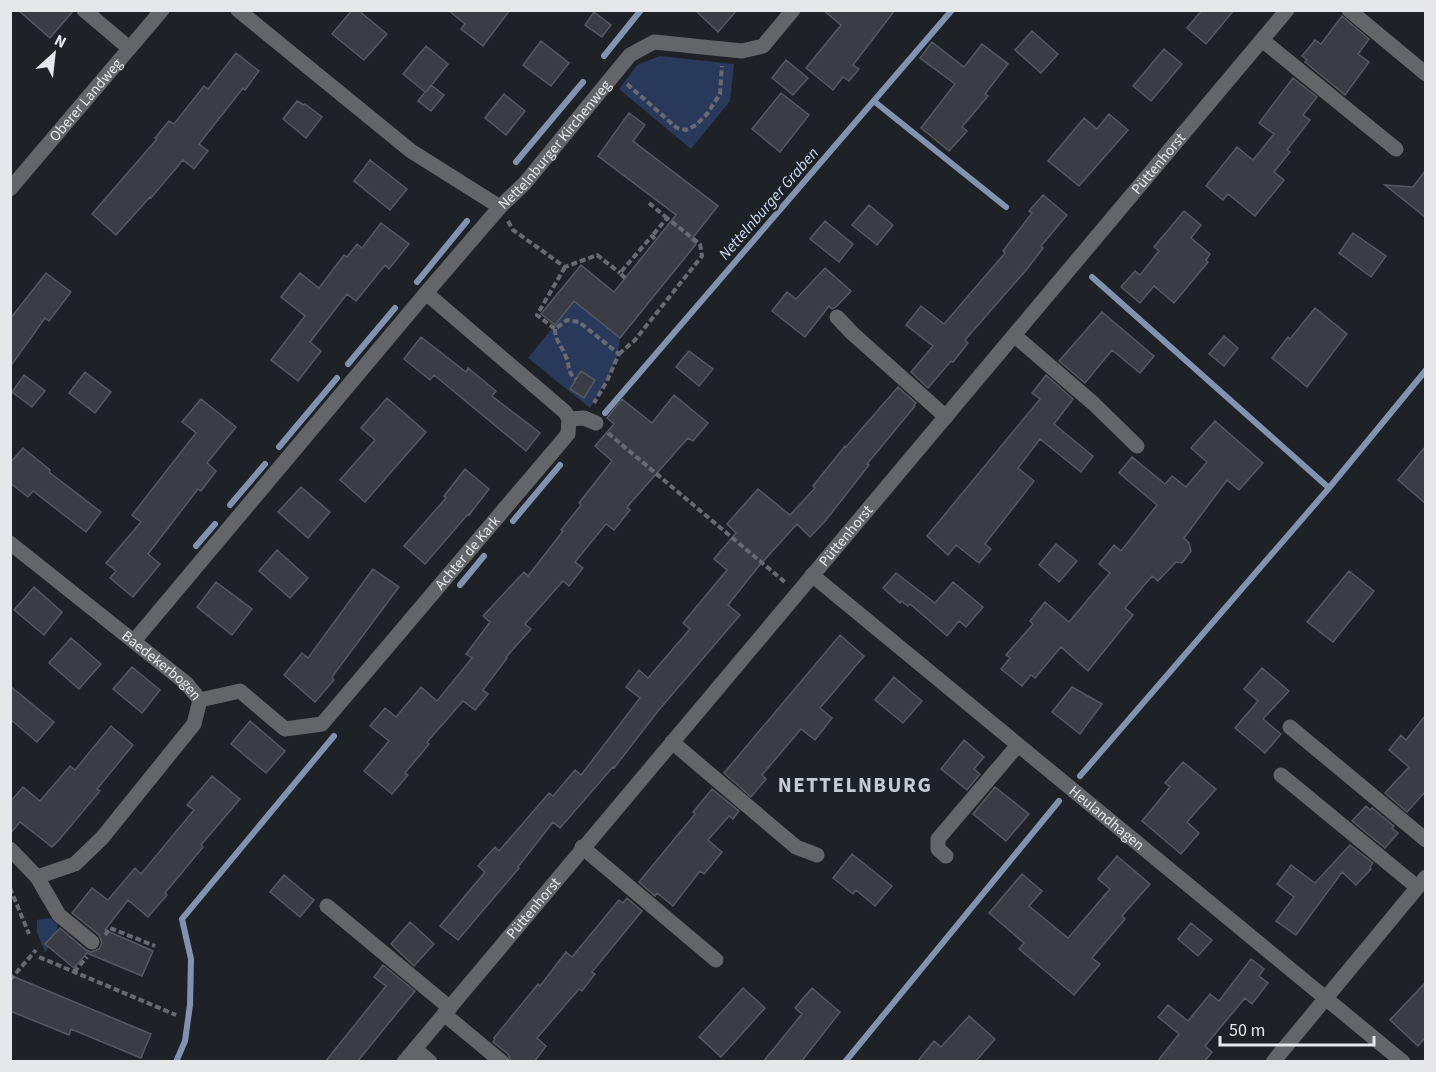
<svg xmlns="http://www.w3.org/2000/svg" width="1436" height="1072" viewBox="0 0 1436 1072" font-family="'Source Sans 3',sans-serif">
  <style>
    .green { fill: #28395c }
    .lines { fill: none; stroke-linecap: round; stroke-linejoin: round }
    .stream { stroke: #8292b1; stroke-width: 6 }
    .building { fill: #3a3d44; stroke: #565960; stroke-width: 1.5 }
    .path { stroke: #686a6f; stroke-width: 4; stroke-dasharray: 6 3; stroke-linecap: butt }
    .minor { stroke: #636568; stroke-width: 15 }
    .labels { text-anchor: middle; stroke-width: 5; stroke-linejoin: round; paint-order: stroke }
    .street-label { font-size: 15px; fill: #e5e7eb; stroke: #1e2126 }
    .water-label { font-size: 16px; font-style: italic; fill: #ccdbf7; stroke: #1e2126 }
    .district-label { font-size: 21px; font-weight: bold; letter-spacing: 1.5px; fill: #c6cad2; stroke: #1e2126 }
  </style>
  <rect width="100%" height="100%" fill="#1e2126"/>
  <!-- green -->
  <path class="green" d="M660 56 734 64 730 101 691 149 619 89 637 65Z
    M574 301 620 338C618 365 605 385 590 408L528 358Z
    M50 918 57 924V930L46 944 49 947 45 952 37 932V920Z"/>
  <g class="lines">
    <!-- stream -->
    <path class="stream" d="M604 56 641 10
      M875 102 1006 207
      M516 162 583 82
      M1092 277 1329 488 1426 370
      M417 282 467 221
      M348 364 395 308
      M605 413 952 10
      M279 447 337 378
      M230 505 265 464
      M513 521 560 465
      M196 546 215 524
      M460 585 484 556
      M1080 776 1329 488
      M176 1062 185 1041 190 1005 191 959 182 919 334 736
      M845 1062 1059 801"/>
  </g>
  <!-- building -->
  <path class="building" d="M18 10H74L50 38Z
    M352 10H358L387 34 364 60 332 34Z
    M448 10H510L483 46 461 29 465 24Z
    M695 10H737L718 32Z
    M823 10H895L853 65 859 69 849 81 843 77 833 90 806 68 841 25Z
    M1202 10H1234L1206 44 1187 28Z
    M594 12 611 25 602 37 585 25Z
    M1342 16 1369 39 1358 54 1369 62 1345 95 1305 62 1307 60 1302 56 1315 40 1321 44Z
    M1032 31 1058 54 1041 73 1015 50Z
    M541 41 569 63 551 86 523 65Z
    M932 42 964 67 982 44 1008 64 985 94 988 96 962 127 967 131 949 151 921 128 955 84 920 58Z
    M426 46 448 64 426 92 431 85 444 95 431 111 418 101 425 92 403 74Z
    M1164 49 1182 64 1151 101 1133 86Z
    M236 53 259 71 245 90 243 88 199 144 208 151 194 169 183 160 151 198 150 197 116 235 92 214 157 139 155 138 169 121 174 124 204 86 208 89Z
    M786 60 808 78 793 95 772 78Z
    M1293 78 1317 97 1303 115 1310 120 1287 150 1290 152 1274 172 1284 180 1255 216 1228 194 1223 200 1206 186 1237 147 1253 160 1274 134 1259 123Z
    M781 93 809 115 780 152 752 129Z
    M504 94 525 111 506 135 485 118Z
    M297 101 304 105 305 104 322 117 306 138 283 119Z
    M629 113 645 125 633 141 718 206 691 240 696 244 620 338 574 301 555 325 541 314 581 265 614 292 676 215 598 156Z
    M1109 114 1128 130 1079 186 1048 161 1084 118 1097 129Z
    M370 160 407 189 390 210 354 181Z
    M1425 171V217L1385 185 1413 187Z
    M1043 195 1067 215 1041 246 1043 248 1027 269 965 340 968 343 953 362 951 361 928 388 911 372 933 346 906 325 921 306 944 324 1005 253 1003 251 1032 213 1029 211Z
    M869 205 893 225 877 245 852 225Z
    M1184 211 1201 225 1191 238 1210 254 1206 260 1208 262 1174 303 1154 286 1140 303 1121 287 1135 271 1140 275 1159 251 1154 247Z
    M825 221 853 244 839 262 810 239Z
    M381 223 409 244 389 269 385 265 356 301 347 294 310 342 321 351 298 381 271 360 305 316 281 297 300 273 319 288 344 255 347 257 357 244 362 248Z
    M1353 233 1386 256 1371 277 1339 253Z
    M825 268 851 291 836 307 832 309 829 306 805 337 772 311 787 292 796 299Z
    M46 273 71 292 49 321 45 318 10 367V319Z
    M1315 308 1347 334 1307 387 1272 358 1288 337 1290 339Z
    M1102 312 1154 356 1140 373 1112 350 1085 383 1059 361Z
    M1224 336 1238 348 1224 366 1209 354Z
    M421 337 466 372 468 368 496 391 492 396 540 433 526 451 434 375 430 380 404 359Z
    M689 351 713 369 699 386 676 367Z
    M581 371 595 380 584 398 570 389Z
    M85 372 111 392 95 413 69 393Z
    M24 375 45 391 32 407 12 392Z
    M1046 375 1073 399 1054 424 1093 456 1081 472 1040 439 1018 468 1034 481 985 544 991 549 979 563 956 545 948 555 927 536 1040 399 1032 393Z
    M898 387 916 403 914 405 915 406 867 464 869 465 826 520 810 537 797 524 758 567 728 605 740 615 658 711 614 768 613 767 560 828 553 822 518 867 519 868 458 940 440 926 485 872 478 866 495 847 499 851 549 793 553 796 575 770 581 775 640 698 626 687 639 670 648 678 690 629 683 623 727 570 714 559 736 533 727 524 758 489 790 515 815 488 813 486 845 446 846 447Z
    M674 395 708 423 693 441 688 438 627 507 630 510 614 530 606 524 575 562 583 568 569 586 563 581 525 624 531 629 506 657 507 658 483 690 488 694 475 710 463 701 427 742 429 744 405 773 408 775 392 794 364 771 389 741 370 726 385 708 396 717 421 687 437 701 472 658 466 654 490 622 483 616 524 572 528 576 563 531 561 530 581 505 579 503 612 461 595 446 614 424 607 418 622 399 652 423Z
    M387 398 426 432 365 502 340 480 375 440 361 428Z
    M201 399 236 427 207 463 216 471 201 491 198 489 148 554 160 564 133 597 110 578 116 571 106 563 141 522 132 515 196 433 182 422Z
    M1215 421 1263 463 1239 490 1227 480 1184 538 1189 543 1191 551 1182 563 1176 562 1158 581 1152 576 1125 608 1133 615 1088 671 1061 647 1035 678 1031 675 1022 686 1001 669 1010 658 1006 655 1033 624 1030 621 1045 602 1069 622 1110 573 1099 564 1114 545 1121 551 1157 505 1119 473 1132 457 1165 484 1172 476 1186 487 1207 462 1191 448Z
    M1425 447V503L1398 480Z
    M23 448 50 470 49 472 101 512 86 532 33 491 28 497 10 483V463Z
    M465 469 489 489 469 515 468 514 425 564 404 546 446 498 444 496Z
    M301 487 330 512 308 538 278 512Z
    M1056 544 1077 561 1059 582 1039 565Z
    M277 550 308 578 290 598 259 571Z
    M373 569 399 587 332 677 334 680 315 702 284 675 302 653 308 658Z
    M1349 571 1374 591 1333 642 1307 622Z
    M896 573 935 603 953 582 983 607 966 627 959 621 947 636 910 604 908 606 901 601 900 603 883 588Z
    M216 582 252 609 232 635 197 607Z
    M34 587 62 612 44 635 14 610Z
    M840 635 864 656 820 708 832 718 815 740 801 729 762 775 766 779 751 797 724 773Z
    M71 638 101 664 79 689 49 663Z
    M132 667 160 690 142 713 113 689Z
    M1262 668 1289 691 1263 719 1281 734 1265 753 1235 728 1258 701 1244 689Z
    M894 677 922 701 903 723 875 700Z
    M10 686 54 722 37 742 10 719Z
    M1072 687 1102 704 1080 734 1052 712Z
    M1425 716V792L1407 812 1385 793 1409 767 1389 750 1401 735 1406 740Z
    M250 721 285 751 266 773 231 744Z
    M111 726 133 745 97 789 100 791 59 840 52 847 20 822 10 834V802L23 787 40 801 70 766 75 770Z
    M964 740 984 757 974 769 980 774 967 790 941 769Z
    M1183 762 1216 789 1187 822 1199 833 1181 854 1142 821 1170 787 1165 783Z
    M212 776 240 799 201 845 203 847 165 893 167 895 148 917 128 900 105 930 153 951 142 976 87 953 74 968 45 944 60 928 86 950 91 952 99 949 102 943 99 935 72 913 92 888 108 900 135 868 141 874 194 810 187 805Z
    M995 787 1029 814 1006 841 973 814Z
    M712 789 739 811 733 819 729 816 708 840 722 852 704 874 700 871 673 906 657 893 655 896 639 882 695 814 693 812Z
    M1366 806 1370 810 1372 808 1394 826 1392 828 1398 833 1385 848 1352 821Z
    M1350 845 1373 863 1370 867 1371 869 1356 885 1342 872 1296 935 1276 921 1294 897 1277 884 1291 865 1315 883Z
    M852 854 892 886 875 906 856 890 853 894 833 878Z
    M1117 856 1150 884 1122 916 1125 919 1092 958 1100 964 1074 995 1019 949 1024 943 989 913 1022 874 1042 891 1029 906 1068 938 1110 889 1098 879Z
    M284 875 314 900 300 917 270 892Z
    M627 898 642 911 592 972 595 974 582 991 579 989 537 1038 546 1046 534 1062H511L508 1054 493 1042 495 1039 494 1038 538 984 540 986 566 952 572 957 619 900 623 903Z
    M410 922 434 944 414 966 391 944Z
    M1191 923 1212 940 1198 956 1178 939Z
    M1251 959 1264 969 1259 976 1268 983 1252 1004 1245 998 1205 1046 1212 1052 1204 1062H1157L1179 1034 1158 1017 1168 1005 1188 1021 1210 994 1219 1001Z
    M383 965 415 991 357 1062H325L386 986 374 977Z
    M10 975 151 1034 141 1058 71 1029 69 1035 10 1011Z
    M1425 983V1038L1418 1046 1390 1020Z
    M743 988 765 1008 721 1057 699 1037Z
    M812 988 840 1012 801 1062H763L802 1014 795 1008Z
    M969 1016 995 1039 975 1062H917L934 1041 941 1047Z"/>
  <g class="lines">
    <!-- path -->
    <path class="path" d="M627 84 677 128 686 130 696 125 707 114 720 94 722 66
      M649 203 667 218
      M508 221 513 230 565 267 597 255 620 273
      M565 267 537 315 555 329 567 320 579 322 619 354 607 381 594 403
      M625 278 620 273 652 236 656 240
      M555 329C555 341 562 346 566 357 570 366 567 373 576 379
      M619 354 635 340 702 256 700 244 667 218 652 236
      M608 433 786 583
      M10 888 29 934
      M105 935 110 928 155 946
      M39 957 176 1015
      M74 972 87 957
      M10 980 36 950"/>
    <!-- minor -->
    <g class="minor">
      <path d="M84 10 129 48"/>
      <path d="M238 10 411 151 500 207"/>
      <path d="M1349 10 1426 74"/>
      <path d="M1262 40 1396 149"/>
      <path id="s1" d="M10 189 162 10"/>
      <path d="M837 317 852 333 946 417"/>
      <path d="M1015 336 1094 404 1137 446"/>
      <path d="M569 419 584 418 596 423"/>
      <path id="s2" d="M10 543 186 683 200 700 194 724 102 838 75 864 37 877"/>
      <path id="s3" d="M812 575 1403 1062"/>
      <path d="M134 641 426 293"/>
      <path id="s4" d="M200 700 240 691 285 729 322 724 568 434 569 419 565 412 426 293 500 207 525 183 630 55 654 42 742 51 763 46 793 10"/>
      <path d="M1290 727 1426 840"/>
      <path d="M672 742 796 847 817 855"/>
      <path d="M1281 775 1417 887"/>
      <path d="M582 847 716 960"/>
      <path d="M10 849 37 877 59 915 92 942"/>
      <path d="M946 856 938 849V839L1018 745"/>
      <path d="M327 906 450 1008"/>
      <path d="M444 1014 502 1062"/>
      <path d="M415 1049 430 1062"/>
      <path id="s5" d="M404 1062 1287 10"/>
      <path d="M1273 1062 1426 877"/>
    </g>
  </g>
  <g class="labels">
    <!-- street labels -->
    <g class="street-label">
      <text dy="5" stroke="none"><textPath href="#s1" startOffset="117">Oberer Landweg</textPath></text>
      <text dy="5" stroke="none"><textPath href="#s4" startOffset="920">Nettelnburger Kirchenweg</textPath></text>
      <text dy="5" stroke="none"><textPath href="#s5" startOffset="1173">Püttenhorst</textPath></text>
      <text dy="5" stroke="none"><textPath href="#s5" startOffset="687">Püttenhorst</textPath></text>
      <text dy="5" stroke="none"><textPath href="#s4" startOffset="362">Achter de Kark</textPath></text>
      <text dy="5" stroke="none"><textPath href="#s2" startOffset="195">Baedekerbogen</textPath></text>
      <text dy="5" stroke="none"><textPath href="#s3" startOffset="382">Heulandhagen</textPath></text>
      <text dy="5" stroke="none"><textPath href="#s5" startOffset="201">Püttenhorst</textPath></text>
    </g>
    <!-- water labels -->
    <g class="water-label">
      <text transform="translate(768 203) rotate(-49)" y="6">Nettelnburger Graben</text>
    </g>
    <!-- district labels -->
    <g class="district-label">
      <text x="855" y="792">NETTELNBURG</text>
    </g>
  </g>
  <!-- border -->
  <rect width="1436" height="1072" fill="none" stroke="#e5e7eb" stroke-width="24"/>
  <!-- north arrow -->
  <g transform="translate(54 54) rotate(27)" stroke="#1e2126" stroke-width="4.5" paint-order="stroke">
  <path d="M0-4.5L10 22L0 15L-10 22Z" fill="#e5e7eb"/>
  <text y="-9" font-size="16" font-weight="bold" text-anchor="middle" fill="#e5e7eb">N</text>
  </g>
  <!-- scale -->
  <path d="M1220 1036v9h154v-9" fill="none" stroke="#e5e7eb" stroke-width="3"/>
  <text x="1229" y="1036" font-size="18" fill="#e5e7eb" stroke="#1e2126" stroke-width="4.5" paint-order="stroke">50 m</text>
</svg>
